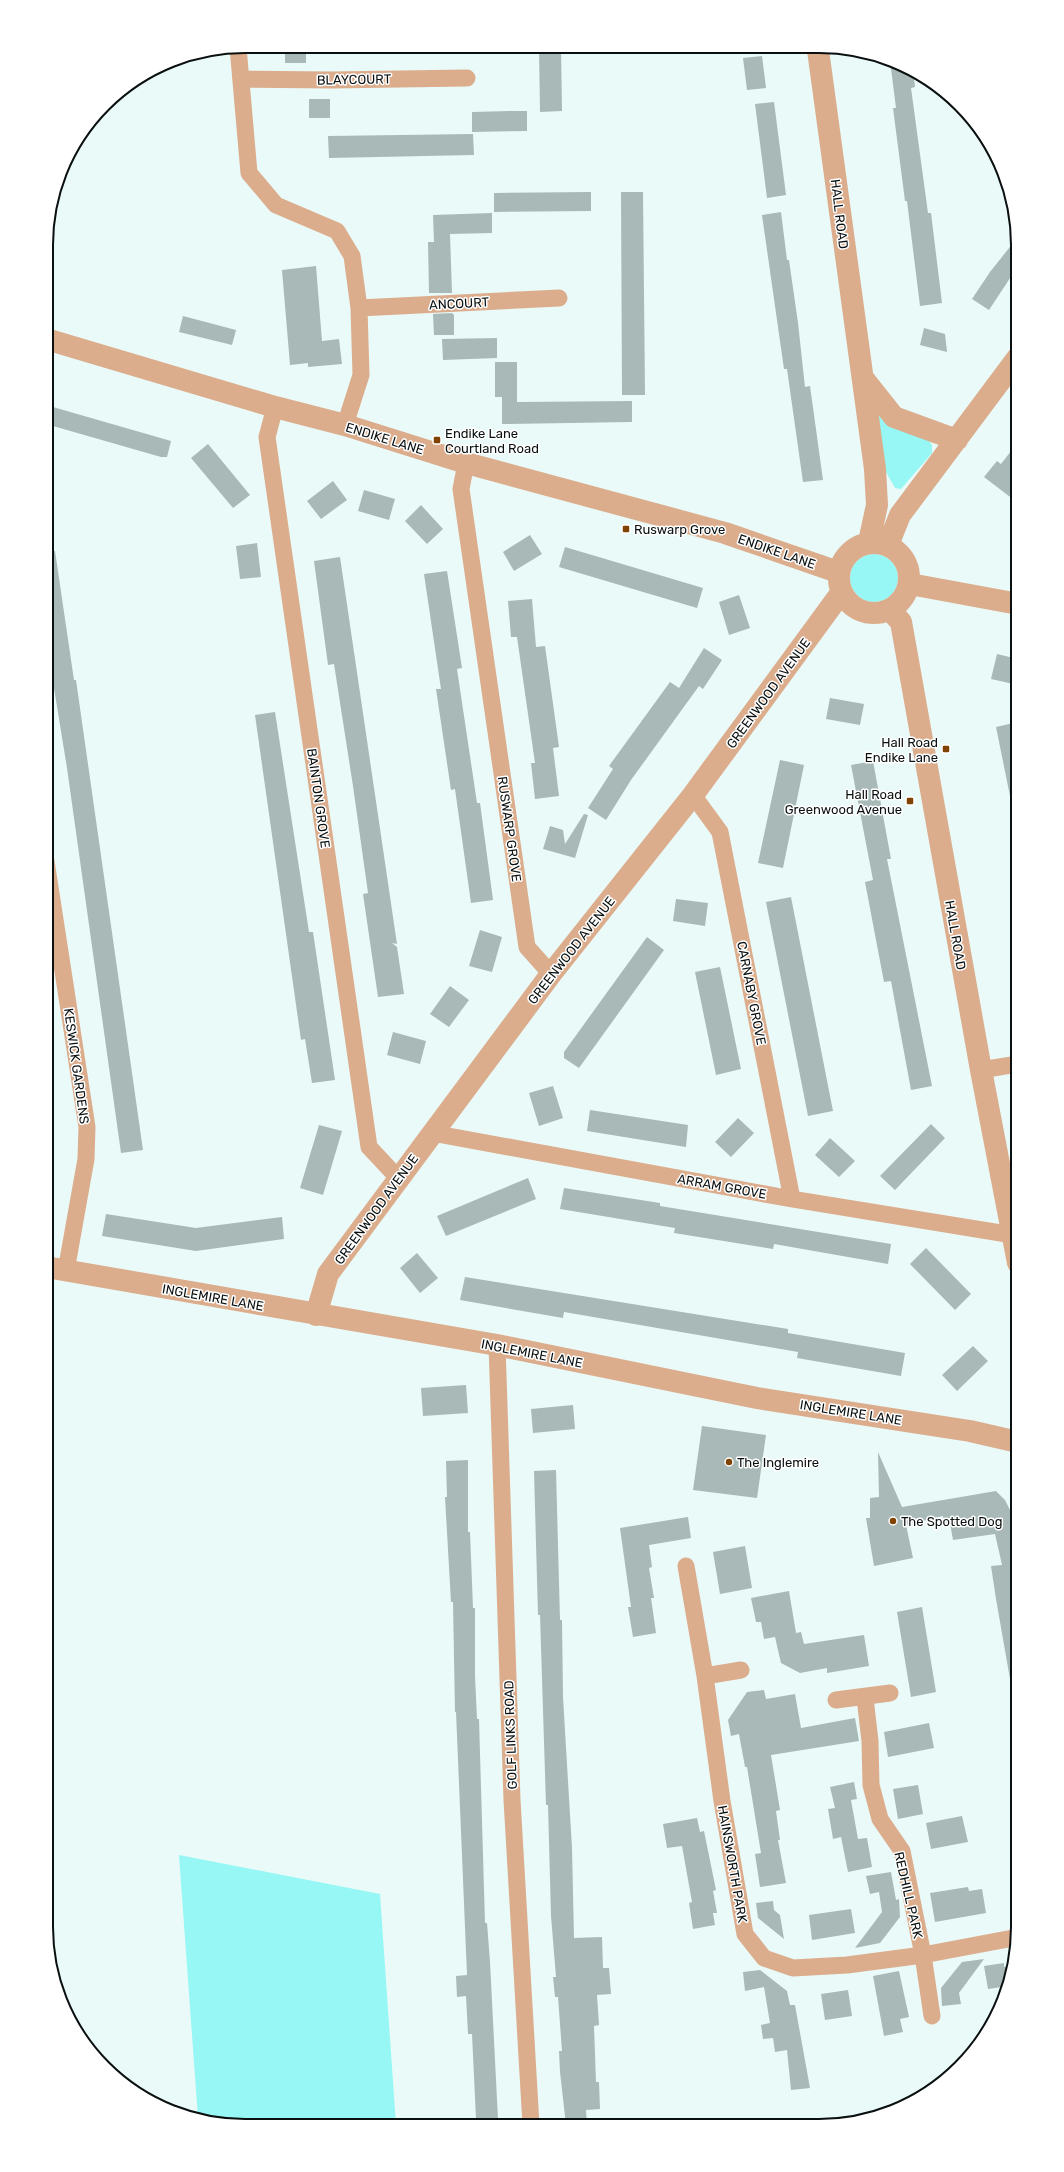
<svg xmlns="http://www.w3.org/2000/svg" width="1064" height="2172" viewBox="0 0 1064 2172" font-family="Rubik,sans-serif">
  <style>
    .green { fill: #96f7f4 }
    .building { fill: #a8b9b8 }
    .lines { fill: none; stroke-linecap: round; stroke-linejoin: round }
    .minor { stroke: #dcad8c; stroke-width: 17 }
    .tertiary { stroke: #dcad8c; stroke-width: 22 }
    .poi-dot { fill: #814302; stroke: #fff; stroke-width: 1.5 }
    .labels { text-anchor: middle; stroke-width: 3; stroke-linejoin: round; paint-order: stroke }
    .street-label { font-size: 13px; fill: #0a0f0f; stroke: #fff }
    .poi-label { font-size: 13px; fill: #0a0f0f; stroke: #fff; text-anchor: start }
    .rim { fill: none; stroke: #0a0f0f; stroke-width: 2 }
  </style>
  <rect width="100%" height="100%" fill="#e9faf9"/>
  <!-- green -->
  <path class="green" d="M871 405 928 439 932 445V453L901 489 895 488 881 463Z
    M850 578a24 24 0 1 1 48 0a24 24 0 1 1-48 0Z
    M179 1855 380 1894 396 2125 218 2124 198 2118Z"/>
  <!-- building -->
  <path class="building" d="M285 46H306V63H285Z
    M539 48H561L562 111 540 112Z
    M762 56 766 88 747 90 743 58Z
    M890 61 913 70 915 87 911 88 928 213H931L942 303 920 306 907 201H905L893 108H896Z
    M309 99H330V118H309Z
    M774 102 786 195 767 198 755 104Z
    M509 111H527V131L472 132V112Z
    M473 134 474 155 329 158 328 136Z
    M591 192V211L494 212V193Z
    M621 192H643L645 395H622Z
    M781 212 787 260H789L798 323 805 387 810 386 823 480 803 482 787 369H784L762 215Z
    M492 213V233L450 234 452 293H429L428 242H434L433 215Z
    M1017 238 1018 266 989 310 972 299 990 272Z
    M316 266 322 341 339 339 342 364 308 367V363L290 365 282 270Z
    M452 313 454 315V335H434L433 314Z
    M183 316 236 330 232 345 179 332Z
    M924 328 945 334 947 352 920 345Z
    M497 338V358L443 360 442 339Z
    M495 362H517V402L632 401V422L502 424V397H495Z
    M46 405 171 441 167 457H161L46 424Z
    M1018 442V503L984 477 997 461 1001 464Z
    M208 444 250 495 233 508 191 458Z
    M333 481 347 500 321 519 307 501Z
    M364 490 395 499 389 520 358 511Z
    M421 505 443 529 427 544 405 521Z
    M530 535 542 554 514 571 503 552Z
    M257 543 261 577 240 579 236 546Z
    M565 547 703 588 697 608 559 567Z
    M46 551H55L74 680H76L143 1150 121 1153 67 768 46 639Z
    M340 557 397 944 392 943 397 947 404 994 378 997 363 894 368 893 353 786 334 664 328 665 314 561Z
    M447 571 462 668 457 669 477 803H480L493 900 471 903 455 789 451 790 436 689H441L424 574Z
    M739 595 750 628 729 635 719 602Z
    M532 599 536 647 545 646 559 747 553 748 559 796 535 799 531 763H535L517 637H511L508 601Z
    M704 648 722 660 703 689 699 686 631 780 606 820 588 808 613 769 609 766 670 682 679 688Z
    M997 654 1018 659V685L991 679Z
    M830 698 864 704 860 725 826 719Z
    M275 712 309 932H313L335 1080 312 1083 305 1039 301 1040 255 715Z
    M1018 722V801H1011L996 727Z
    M780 760 804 765 783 868 758 863Z
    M873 761 891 859H887L932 1086 911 1090 891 981 884 982 865 882 873 880 851 765Z
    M584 814 588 815 575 858 543 849 550 826 563 830 565 844Z
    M791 897 833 1111 808 1116 766 902Z
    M676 899 708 903 705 926 673 921Z
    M480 930 502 937 492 972 469 966Z
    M647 937 664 950 579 1068 564 1058V1052Z
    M720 967 741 1069 716 1075 695 972Z
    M450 986 469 1000 449 1027 430 1014Z
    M393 1032 426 1041 420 1064 387 1055Z
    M553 1086 563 1118 539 1126 529 1093Z
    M590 1110 688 1125 686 1147 587 1131Z
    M738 1118 754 1133 731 1157 715 1142Z
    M931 1124 945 1138 895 1190 880 1176Z
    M319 1125 342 1131 323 1195 300 1188Z
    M830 1138 855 1161 839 1177 815 1155Z
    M528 1178 536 1199 446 1236 437 1216Z
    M564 1188 660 1203V1206L891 1244 888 1264 774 1244 773 1249 674 1233 675 1228 560 1209Z
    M106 1214 196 1228 282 1217 284 1239 196 1251 102 1236Z
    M926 1248 971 1294 955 1310 910 1264Z
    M417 1253 438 1278 420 1293 400 1268Z
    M465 1277 788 1329V1333L905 1353 901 1376 797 1358 798 1352 564 1312 563 1318 460 1300Z
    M973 1346 988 1361 957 1391 942 1375Z
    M466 1385 468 1413 423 1416 421 1388Z
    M573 1405 575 1429 533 1433 531 1409Z
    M702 1426 766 1435 757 1498 693 1490Z
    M878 1452 902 1507 996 1491 1005 1500 1010 1510 1016 1563 1018 1562V1678L1010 1679 996 1599 991 1566 1002 1565 995 1534 953 1540 950 1523 944 1524 943 1516 906 1525 913 1558 874 1566 866 1518H870V1498L879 1497Z
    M468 1460V1532H470L473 1608H475V1676L477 1719H479L485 1923H487L490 1962 498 2119H476L472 2034H468L466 1996 457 1997 456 1976 467 1975 456 1712H455L453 1602H451L445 1497H447L446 1461Z
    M556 1470 560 1620H562L563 1697 572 1848 574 1938 602 1937 603 1968H609L611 1994 597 1995 599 2025 594 2026 596 2082H599L600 2109 586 2110 587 2125H566L560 2072 559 2051H562L558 1997H555L553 1977H556L551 1916 548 1805H546L540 1615H538L534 1471Z
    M688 1517 691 1538 649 1545 652 1567 649 1568 654 1598H651L656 1633 633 1637 628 1607H631L620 1528Z
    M745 1546 752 1588 720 1594 713 1552Z
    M789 1591 796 1633 801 1632 804 1644 864 1635 869 1666 827 1673V1668L800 1673 781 1663 775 1637 764 1639 761 1622H756L751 1598Z
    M922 1607 936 1692 911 1697 897 1612Z
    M764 1690 766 1699 795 1694 801 1728 855 1718 859 1741 771 1755 780 1810 776 1811 780 1840H778L786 1883 760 1887 755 1854 761 1853 747 1767H745L739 1734 731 1736 728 1720 747 1692Z
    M929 1723 934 1748 888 1757 884 1732Z
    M854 1782 857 1799 851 1800 858 1839 867 1838 872 1867 848 1872 841 1837 833 1839 828 1809 835 1808 830 1787Z
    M918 1785 923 1814 898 1819 893 1789Z
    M962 1816 968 1842 931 1849 926 1823Z
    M697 1818 700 1832 704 1831 716 1890 713 1891 717 1913H713L715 1925 693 1929 689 1903 692 1902 682 1846 667 1848 663 1824Z
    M891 1872 896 1900 899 1899 900 1917 880 1943 855 1948 882 1912 879 1892 870 1894 866 1876Z
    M968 1887 969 1891 982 1889 986 1913 935 1922 930 1893Z
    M773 1901 774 1910 780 1915 784 1939 758 1918 756 1903Z
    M851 1909 855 1933 812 1940 809 1915Z
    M984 1959 959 1993 961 2004 942 2006 941 1988 962 1962Z
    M1004 1963V1967L1008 1966 1010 1977 1008 1986 988 1989 984 1966Z
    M760 1970 787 1991 790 2005H795L810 2088 791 2090 787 2050 775 2052 773 2038 763 2039 761 2025 770 2023 764 1987 745 1991 743 1972Z
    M899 1971 909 2017 900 2019 903 2032 884 2036 873 1976Z
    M848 1990 852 2016 825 2020 821 1994Z"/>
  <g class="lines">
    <!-- minor -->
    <path class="minor" d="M238 47 249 173 276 205 337 231 352 256 359 308 361 375 345 425
      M241 79 331 80 467 78
      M359 308 559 298
      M275 407 267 437 369 1147 398 1178
      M466 463 461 489 527 947 551 974
      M693 795 720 832 792 1199
      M46 861 87 1127 86 1159 66 1271
      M981 1070 1018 1064
      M432 1133 792 1199 1013 1235
      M497 1345 512 1800 531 2125
      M686 1566 705 1676 722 1801 745 1934 764 1958 793 1968 847 1965 923 1955 1018 1937
      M705 1676 741 1670
      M865 1698 870 1741 871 1785 880 1819 902 1851 923 1955 932 2016
      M836 1700 890 1693"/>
    <!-- tertiary -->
    <path class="tertiary" d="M818 50 875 469 877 505 869 542
      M46 339 275 407 345 425 466 463 725 533 838 572
      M863 378 894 417 957 440
      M839 578a35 35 0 1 1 70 0a35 35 0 1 1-70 0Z
      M888 545 900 515 1018 357
      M910 584 1018 604
      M890 610 901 622 981 1070 1018 1263
      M46 1267 497 1345 757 1398 970 1431 1018 1442
      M316 1315 328 1274 551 974 693 795 841 593"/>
  </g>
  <!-- markers -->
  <g class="poi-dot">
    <rect x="433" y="436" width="8" height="8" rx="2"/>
    <rect x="622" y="525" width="8" height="8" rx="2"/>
    <rect x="942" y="745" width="8" height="8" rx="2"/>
    <rect x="906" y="797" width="8" height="8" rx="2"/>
    <circle cx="729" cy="1462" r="4"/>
    <circle cx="893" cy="1521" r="4"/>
  </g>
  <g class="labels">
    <!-- street labels -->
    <g class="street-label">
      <text transform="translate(354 79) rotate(-1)" y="5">BLAYCOURT</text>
      <text transform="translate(840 214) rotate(83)" y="5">HALL ROAD</text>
      <text transform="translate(459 303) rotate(-3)" y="5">ANCOURT</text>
      <text transform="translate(385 438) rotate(17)" y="5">ENDIKE LANE</text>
      <text transform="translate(777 551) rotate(19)" y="5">ENDIKE LANE</text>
      <text transform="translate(768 693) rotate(-54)" y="5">GREENWOOD AVENUE</text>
      <text transform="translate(319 798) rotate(82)" y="5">BAINTON GROVE</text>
      <text transform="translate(510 829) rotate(82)" y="5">RUSWARP GROVE</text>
      <text transform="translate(956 935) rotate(80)" y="5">HALL ROAD</text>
      <text transform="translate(571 950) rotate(-52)" y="5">GREENWOOD AVENUE</text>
      <text transform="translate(752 993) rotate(79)" y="5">CARNABY GROVE</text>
      <text transform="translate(77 1066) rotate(82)" y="5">KESWICK GARDENS</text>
      <text transform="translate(722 1186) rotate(10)" y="5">ARRAM GROVE</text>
      <text transform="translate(376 1209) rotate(-54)" y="5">GREENWOOD AVENUE</text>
      <text transform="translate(213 1297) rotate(10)" y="5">INGLEMIRE LANE</text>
      <text transform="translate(532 1353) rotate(11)" y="5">INGLEMIRE LANE</text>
      <text transform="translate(851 1412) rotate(9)" y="5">INGLEMIRE LANE</text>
      <text transform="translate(510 1735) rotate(-92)" y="5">GOLF LINKS ROAD</text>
      <text transform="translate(733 1864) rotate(80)" y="5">HAINSWORTH PARK</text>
      <text transform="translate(909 1895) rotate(77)" y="5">REDHILL PARK</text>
    </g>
    <!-- poi labels -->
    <g class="poi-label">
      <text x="445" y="438">Endike Lane<tspan x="445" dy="15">Courtland Road</tspan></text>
      <text x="634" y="534">Ruswarp Grove</text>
      <text x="938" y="747" text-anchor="end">Hall Road<tspan x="938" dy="15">Endike Lane</tspan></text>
      <text x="902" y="799" text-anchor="end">Hall Road<tspan x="902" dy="15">Greenwood Avenue</tspan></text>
      <text x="737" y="1467">The Inglemire</text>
      <text x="901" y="1526">The Spotted Dog</text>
    </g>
  </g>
  <!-- crop -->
  <path d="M0 0H1064V2172H0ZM245 53H819A192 192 0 0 1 1011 245V1927A192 192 0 0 1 819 2119H245A192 192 0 0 1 53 1927V245A192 192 0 0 1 245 53Z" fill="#fff" fill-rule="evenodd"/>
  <path class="rim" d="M245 53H819A192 192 0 0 1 1011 245V1927A192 192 0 0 1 819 2119H245A192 192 0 0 1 53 1927V245A192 192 0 0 1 245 53Z"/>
</svg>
